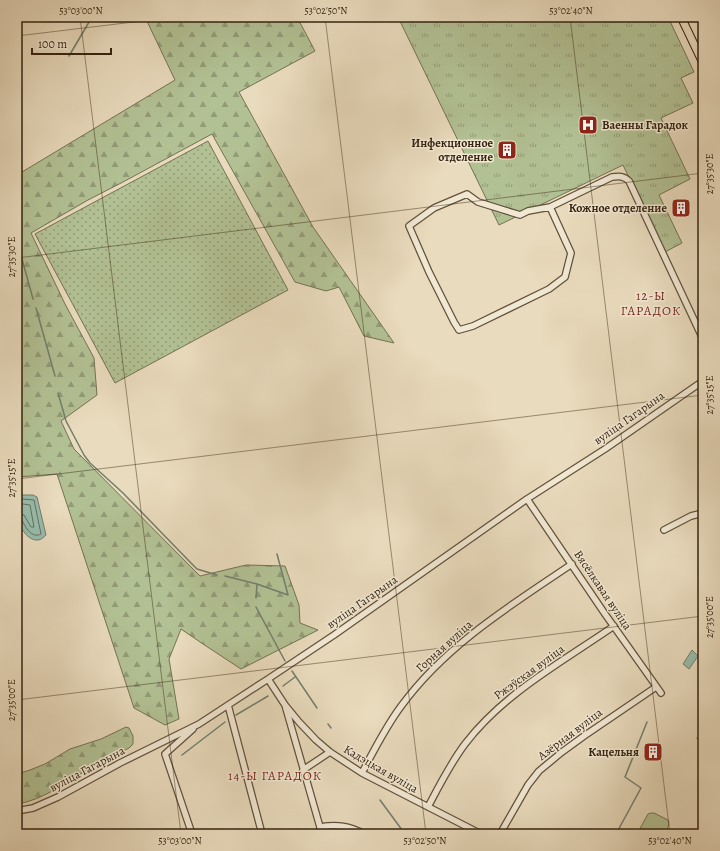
<svg xmlns="http://www.w3.org/2000/svg" width="720" height="851" viewBox="0 0 720 851" font-family="Alegreya,serif">
  <style>
    .grass { fill: #b2c194; stroke: #747252 }
    .forest { fill: url(#forest-firs); stroke: #747252 }
    .park { fill: url(#park-tufts); stroke: #747252 }
    .garden { fill: url(#garden-dots); stroke: #747252 }
    .water { fill: #98bcac; stroke: #707f6d }
    .lines { fill: none; stroke-linecap: round; stroke-linejoin: round }
    .shore { stroke: #66705e; stroke-width: 1 }
    .stream { stroke: #707f6d; stroke-width: 1.5 }
    .minor-casing { stroke: #62513a; stroke-width: 8 }
    .major-casing { stroke: #35230f; stroke-width: 9 }
    .minor { stroke: #f1e8d4; stroke-width: 5.5 }
    .major { stroke: #e9dbbd; stroke-width: 7 }
    .ticks { fill: none; stroke: #35230f; stroke-width: 1; stroke-opacity: 0.45 }
    .labels { text-anchor: middle; stroke-width: 3; stroke-linejoin: round; paint-order: stroke }
    .poi-label { font-size: 12px; font-weight: bold; fill: #35230f; stroke: #f1e8d4; text-anchor: end }
    .street-label { font-size: 12px; fill: #35230f; stroke: #f1e8d4 }
    .neighbourhood-label { font-size: 13px; letter-spacing: 1px; fill: #7a1f14; stroke: #f1e8d4 }
    .neatline { fill: none; stroke: #35230f; stroke-width: 1.5 }
    .ticks-label { font-size: 10px; text-anchor: middle; fill: #35230f }
  </style>
  <defs>
    <pattern id="forest-firs" width="22" height="20" patternUnits="userSpaceOnUse"><rect width="22" height="20" fill="#b2c194"/><path d="M5 1l3.5 6h-7zM16 11l3.5 6h-7z" fill="#929c77"/></pattern>
    <pattern id="park-tufts" width="24" height="20" patternUnits="userSpaceOnUse"><rect width="24" height="20" fill="#b2c194"/><path d="M3 7l-1-3M5 7V3M7 7l1-3M15 17l-1-3M17 17v-4M19 17l1-3" fill="none" stroke="#929c77"/></pattern>
    <pattern id="garden-dots" width="8" height="8" patternUnits="userSpaceOnUse"><rect width="8" height="8" fill="#b2c194"/><path d="M2 2h.1M6 6h.1" fill="none" stroke="#929c77" stroke-width="1.8" stroke-linecap="round"/></pattern>
  </defs>
  <rect width="100%" height="100%" fill="#e9dbbd"/>
  <filter id="stains"><feTurbulence type="fractalNoise" baseFrequency=".005" numOctaves="4"/><feColorMatrix values="0 0 0 0 .2 0 0 0 0 .09 0 0 0 0 .02 0 0 0 .5 -.17"/></filter>
  <radialGradient id="worn" r=".72"><stop offset=".6" stop-color="#630" stop-opacity="0"/><stop offset="1" stop-color="#630" stop-opacity=".3"/></radialGradient>
  <!-- grass -->
  <path class="grass" d="M651 813H654L668 820C671 825 666 830 664 834H637L648 814Z"/>
  <!-- forest -->
  <path class="forest" d="M145 17H297L315 51 239 92 313 227 394 343 364 336 339 287 326 291 295 282 212 134 123 182 88 200 31 233 65 304 94 358 97 395 61 421 74 449 200 576 246 565 285 566 299 605 300 623 318 630 241 669 203 644 181 629 169 659 179 719 165 725 134 708 57 474 17 477V175L175 80Z
    M126 727 129 728 133 736V744L129 748C115 756 101 763 87 770 65 783 43 800 17 804V774L30 770 45 764 70 749 101 739Z"/>
  <!-- park -->
  <path class="park" d="M398 17H668L694 72 681 78 693 103 661 118 690 179 659 195 682 243 665 252 623 165 499 225Z"/>
  <!-- garden -->
  <path class="garden" d="M208 141 288 290 115 383 35 234Z"/>
  <!-- water -->
  <path class="water" d="M21 495H33L37 497 46 535C44 537 41 540 38 540 28 541 20 528 18 519 16 512 17 504 17 497Z
    M692 650 698 656 689 669 683 664Z"/>
  <g class="lines">
    <!-- shore -->
    <path class="shore" d="M17 500 22 499 34 500 41 534C32 539 25 527 22 520L17 518
      M17 505 23 504 30 505 34 527H31L24 515 17 513"/>
    <!-- stream -->
    <path class="stream" d="M69 56 92 17
      M17 259 20 258 22 259 33 299
      M36 308 55 376
      M58 393 66 421 84 455 90 463 123 493 191 563 197 569 217 575
      M225 576 257 584
      M256 598 257 584 288 595 277 554
      M256 607 285 661
      M292 671 317 708
      M283 686 295 677
      M236 715 268 696
      M328 724 331 728
      M697 738 703 743
      M182 755 225 722
      M380 800 405 834
      M329 829 330 834
      M616 834 641 788 625 777 647 722"/>
    <defs>
      <path id="minor" d="M550 207 571 253 565 277 549 289 473 326 459 330 454 322 429 272 409 226 434 208 467 194 478 202 520 215 528 211 550 207 612 177C619 176 624 176 629 181L703 339
        M527 499 605 614 661 693
        M664 530 691 516 703 513
        M268 679 285 705 322 834
        M228 705 262 834
        M285 705 299 722 316 740 330 752 362 773 481 834
        M303 770 330 752
        M362 773C374 750 386 726 402 705 446 645 511 605 572 564
        M428 807C439 786 450 764 465 744 504 693 562 662 614 626
        M17 811 33 808 58 797 120 763 199 724 268 679 334 635 527 499 605 449 703 381
        M320 827C338 824 349 826 365 834
        M192 834 165 754 193 729
        M500 834 528 785 539 771 562 752 584 736 656 687"/>
      <path id="major" d="M681 17 703 63"/>
    </defs>
    <!-- minor casing -->
    <use href="#minor" class="minor-casing"/>
    <!-- major casing -->
    <use href="#major" class="major-casing"/>
    <!-- minor -->
    <use href="#minor" class="minor"/>
    <!-- major -->
    <use href="#major" class="major"/>
  </g>
  <!-- ticks -->
  <path class="ticks" d="M80 17 181 834M325 17 426 834M570 17 670 834M17 36 175 17M17 258 703 173M17 479 703 395M17 700 703 616"/>
  <!-- icons -->
  <defs>
    <symbol id="hospital-square" viewBox="-11 -11 22 22"><rect x="-9" y="-9" width="18" height="18" rx="4" fill="#8f2418" stroke="#f1e8d4"/><path d="M-5-5h3v3.5h4V-5h3V5h-3V1.5h-4V5h-3Z" fill="#fff"/></symbol>
    <symbol id="building-square" viewBox="-11 -11 22 22"><rect x="-9" y="-9" width="18" height="18" rx="4" fill="#8f2418" stroke="#f1e8d4"/><path d="M-4-6H4V6H1V3H-1V6H-4ZM-2.5-4.3h1.7v1.8h-1.7ZM.8-4.3h1.7v1.8H.8ZM-2.5-1h1.7V.8h-1.7ZM.8-1h1.7V.8H.8Z" fill="#fff"/></symbol>
  </defs>
  <g fill-rule="evenodd">
    <use href="#hospital-square" x="577" y="114" width="22" height="22"/>
    <use href="#building-square" x="496" y="139" width="22" height="22"/>
    <use href="#building-square" x="670" y="197" width="22" height="22"/>
    <use href="#building-square" x="642" y="741" width="22" height="22"/>
  </g>
  <g class="labels">
    <!-- poi labels -->
    <g class="poi-label">
      <text x="602" y="129" text-anchor="start">Ваенны Гарадок</text>
      <text x="493" y="147">Инфекционное<tspan x="493" dy="14">отделение</tspan></text>
      <text x="667" y="212">Кожное отделение</text>
      <text x="639" y="756">Кацельня</text>
    </g>
    <!-- street labels -->
    <g class="street-label">
      <text transform="translate(629 418) rotate(-35)" y="4">вуліца Гагарына</text>
      <text transform="translate(603 590) rotate(56)" y="4">Вясёлкавая вуліца</text>
      <text transform="translate(362 602) rotate(-35)" y="4">вуліца Гагарына</text>
      <text transform="translate(444 646) rotate(-42)" y="4">Горная вуліца</text>
      <text transform="translate(529 672) rotate(-36)" y="4">Ржэўская вуліца</text>
      <text transform="translate(570 734) rotate(-37)" y="4">Азёрная вуліца</text>
      <text transform="translate(87 769) rotate(-28)" y="4">вуліца Гагарына</text>
      <text transform="translate(381 769) rotate(30)" y="4">Кадэцкая вуліца</text>
    </g>
    <!-- neighbourhood labels -->
    <g class="neighbourhood-label">
      <text x="651" y="300">12-Ы<tspan x="651" dy="15">ГАРАДОК</tspan></text>
      <text x="275" y="780">14-Ы ГАРАДОК</text>
    </g>
  </g>
  <!-- margin -->
  <rect width="720" height="851" fill="none" stroke="#e9dbbd" stroke-width="44"/>
  <!-- scale -->
  <path d="M32 48v6h79v-6" fill="none" stroke="#35230f" stroke-width="2"/>
  <text x="38" y="48" font-size="12" fill="#35230f" stroke="#f1e8d4" stroke-width="3" paint-order="stroke">100 m</text>
  <rect x="22" y="22" width="676" height="807" class="neatline"/>
  <g class="ticks-label">
    <text x="81" y="14">53°03'00"N</text>
    <text x="326" y="14">53°02'50"N</text>
    <text x="571" y="14">53°02'40"N</text>
    <text transform="translate(709 174) rotate(-90)" y="4">27°35'30"E</text>
    <text transform="translate(11 257) rotate(-90)" y="4">27°35'30"E</text>
    <text transform="translate(709 395) rotate(-90)" y="4">27°35'15"E</text>
    <text transform="translate(11 478) rotate(-90)" y="4">27°35'15"E</text>
    <text transform="translate(709 617) rotate(-90)" y="4">27°35'00"E</text>
    <text transform="translate(11 700) rotate(-90)" y="4">27°35'00"E</text>
    <text x="180" y="844">53°03'00"N</text>
    <text x="425" y="844">53°02'50"N</text>
    <text x="670" y="844">53°02'40"N</text>
  </g>
  <rect width="100%" height="100%" filter="url(#stains)"/>
  <rect width="100%" height="100%" fill="url(#worn)"/>
</svg>
